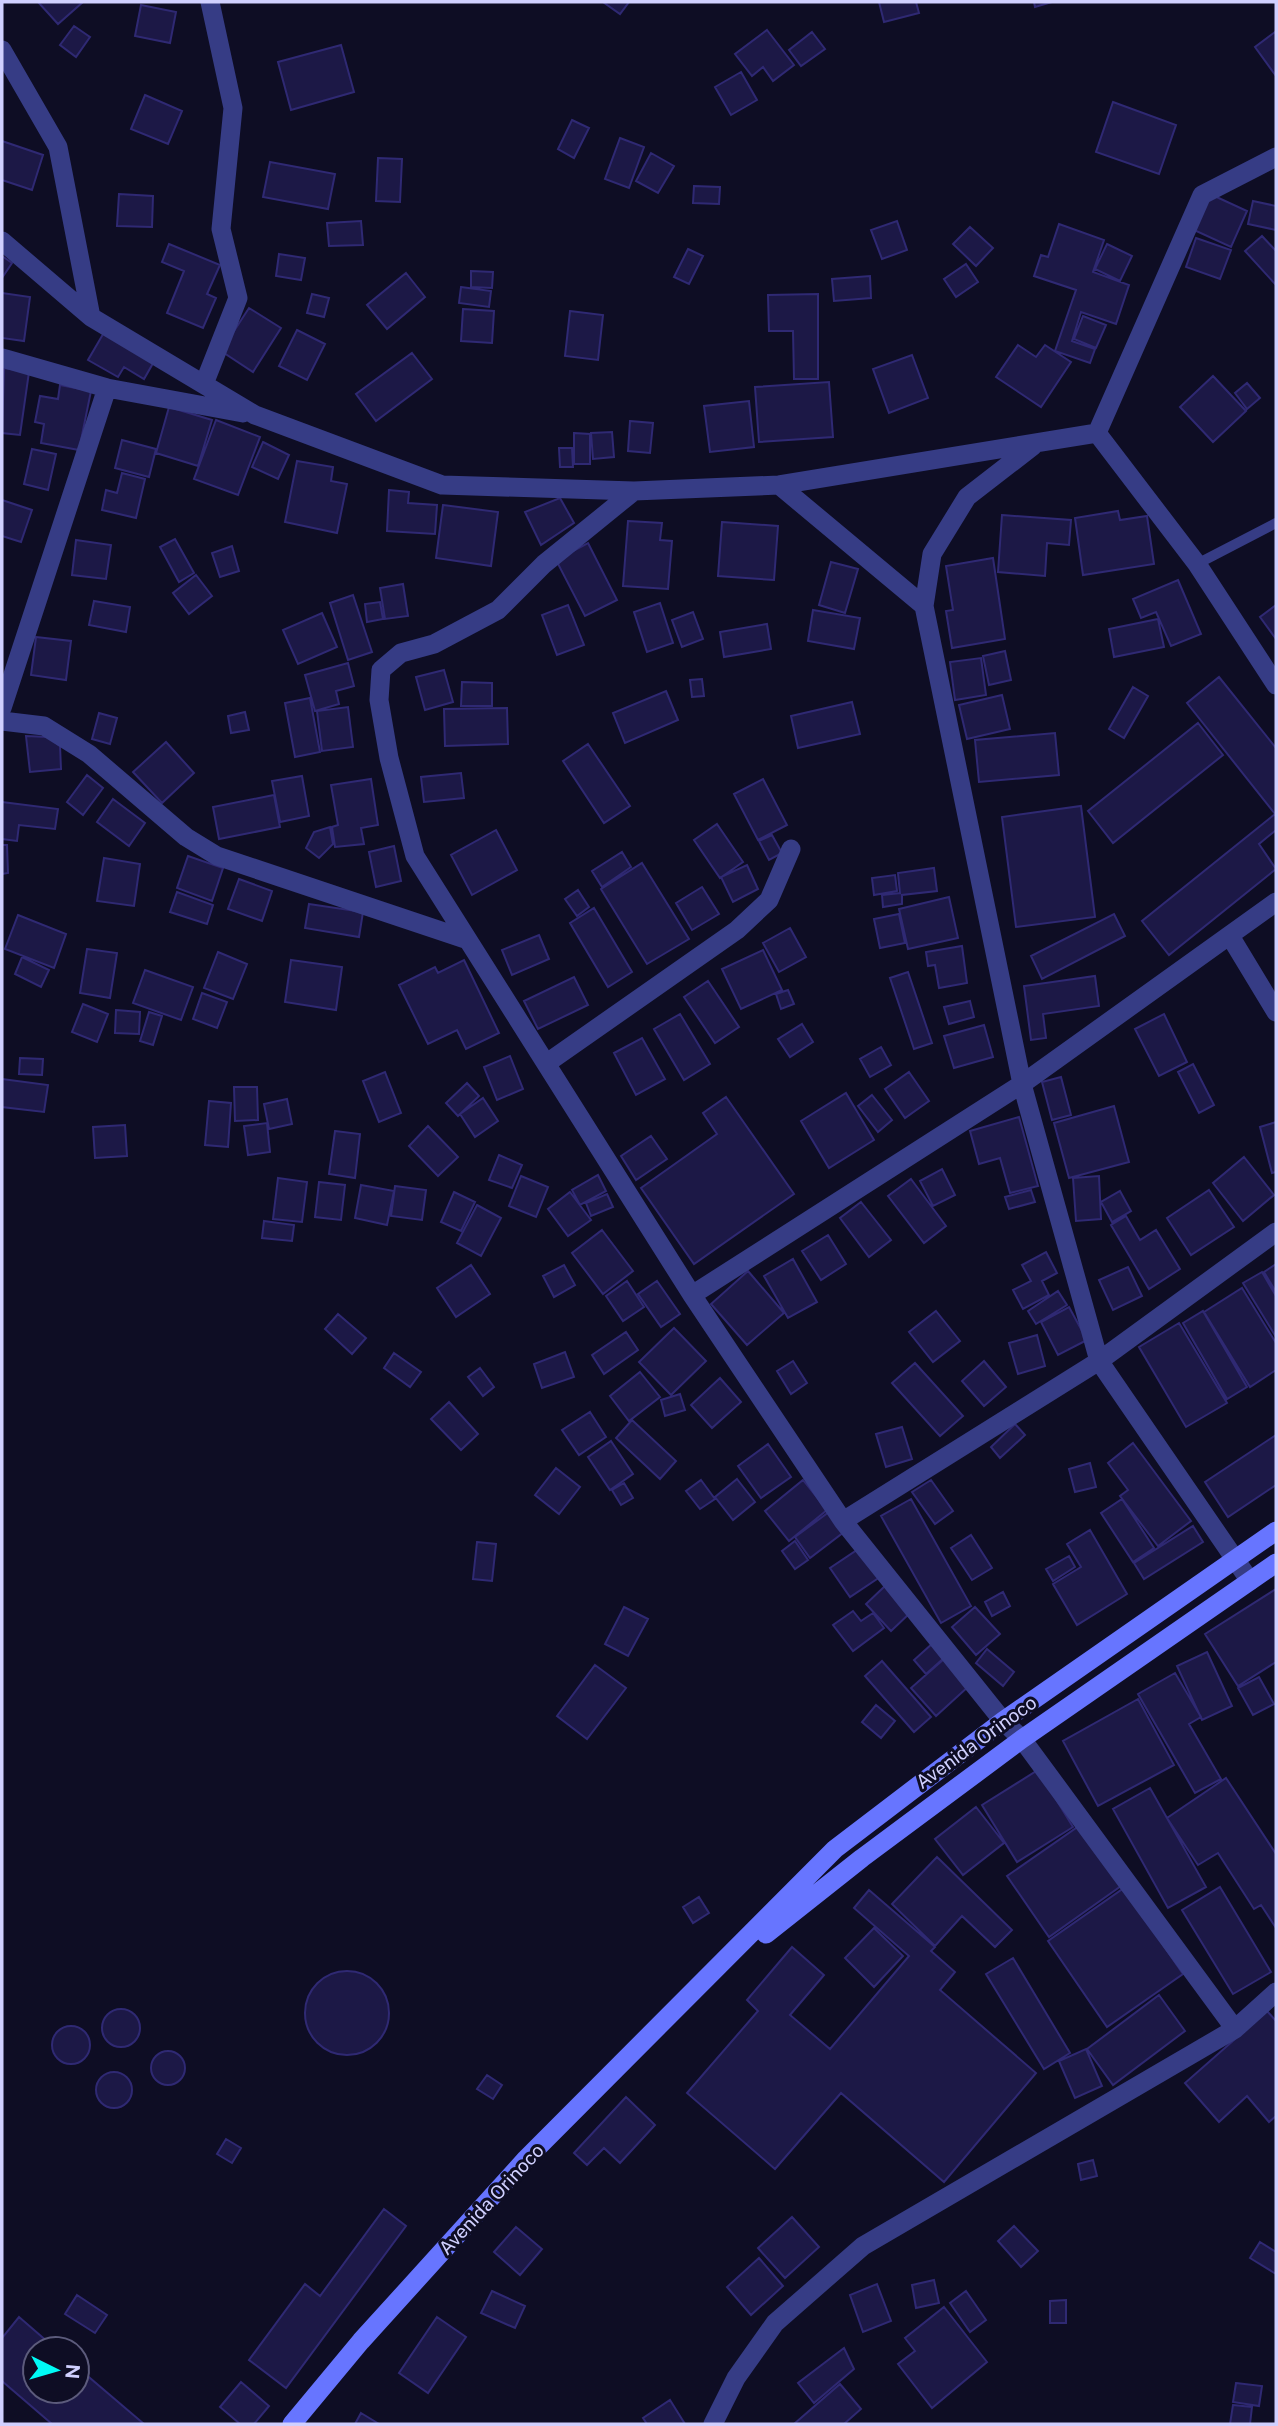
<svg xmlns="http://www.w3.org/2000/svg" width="1278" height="2426" viewBox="0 0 1278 2426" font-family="'Public Sans',sans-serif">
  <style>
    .building { fill: #1c1846; stroke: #2f2973; stroke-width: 2 }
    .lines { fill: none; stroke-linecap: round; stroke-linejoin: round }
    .service { stroke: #363c85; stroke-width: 10 }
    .minor { stroke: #363c85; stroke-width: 19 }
    .secondary { stroke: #6775ff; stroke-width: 19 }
    .labels { text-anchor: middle; stroke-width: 6; stroke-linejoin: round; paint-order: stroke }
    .street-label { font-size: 19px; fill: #d0d0ff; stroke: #0e0d24 }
  </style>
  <rect width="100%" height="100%" fill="#0e0d24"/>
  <!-- building -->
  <path class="building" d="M38 2H83L58 24Z
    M603 2H629L620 14Z
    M879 2H916L919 13 884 22Z
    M1034 2H1052L1035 7Z
    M141 5 176 12 170 43 135 36Z
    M74 26 90 37 76 57 60 45Z
    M767 30 794 65 773 81 763 67 752 76 735 54Z
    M812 32 825 49 801 66 789 50Z
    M1275 32 1276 33V76L1255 47Z
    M341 45 354 92 291 110 278 62Z
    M741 72 757 100 731 115 715 87Z
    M145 95 182 111 168 144 131 129Z
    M1113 102 1176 125 1159 174 1096 152Z
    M572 120 589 128 574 158 558 149Z
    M620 138 644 147 629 188 605 179Z
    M2 141 43 155 32 190 2 180Z
    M651 153 674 166 658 193 636 181Z
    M378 158 402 159 400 202 376 201Z
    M270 162 335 174 328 209 263 197Z
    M694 186 720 187 719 204 693 203Z
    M119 194 153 196 152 227 117 226Z
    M1210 194 1247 211 1231 247 1194 230Z
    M1253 201 1276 206V230L1248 224Z
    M361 221 363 245 329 246 327 223Z
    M897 221 907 250 882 259 871 230Z
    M1059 224 1104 240 1093 272 1129 285 1116 324 1081 312 1072 341 1095 349 1090 363 1055 351 1076 290 1034 276 1041 255 1048 257Z
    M970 227 993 248 976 266 953 244Z
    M1262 236 1276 251V285L1245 251Z
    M1196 238 1231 250 1220 279 1186 267Z
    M169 244 220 265 207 294 216 298 203 328 167 313 184 271 162 262Z
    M1107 244 1132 256 1120 281 1095 269Z
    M688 249 703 256 689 284 674 277Z
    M279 254 305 258 301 280 276 276Z
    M2 256 12 263 2 278Z
    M966 264 978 282 956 297 944 279Z
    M471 271 493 272 492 288 471 287Z
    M406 273 425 297 387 329 367 305Z
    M870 276 871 298 834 301 832 279Z
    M461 287 491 291 489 307 459 303Z
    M2 293 30 297 24 341 2 338Z
    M312 294 329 298 324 317 307 313Z
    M818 294V379H794L793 331H769L768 295Z
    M249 308 281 328 253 372 221 351Z
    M463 309 494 311 492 343 461 341Z
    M570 311 603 315 598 360 565 356Z
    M1083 316 1106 325 1096 348 1074 339Z
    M106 329 156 358 144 379 124 367 118 377 88 360Z
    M297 330 325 344 307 380 279 366Z
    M1018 345 1036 357 1045 345 1071 362 1041 407 996 377Z
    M412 353 432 379 376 421 356 394Z
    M912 355 928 398 889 413 873 369Z
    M4 368 29 372 20 435 2 433Z
    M1213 376 1246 411 1213 442 1180 407Z
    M829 382 833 437 759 442 755 387Z
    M1247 383 1260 398 1247 409 1235 393Z
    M60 385 91 391 79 450 41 443 44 424 35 422 40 396 58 399Z
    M749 401 754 447 710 452 704 406Z
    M169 407 212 420 198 466 156 453Z
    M216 420 260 437 238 495 194 479Z
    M630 421 653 423 650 453 628 451Z
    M612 432 614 457 593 459 591 433Z
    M574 433 590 434V464H574Z
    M122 440 156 449 149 477 115 468Z
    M263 442 289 455 278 479 252 467Z
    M559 448H572L573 467H560Z
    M32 449 56 454 48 490 24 484Z
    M297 461 333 467 331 481 347 484 337 533 285 522Z
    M122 473 145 479 136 518 102 510 106 490 117 493Z
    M389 490 409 492 408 503 437 505 435 534 387 531Z
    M560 498 574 523 541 545 525 512Z
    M2 500 32 510 21 542 2 536Z
    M443 505 498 512 491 566 436 558Z
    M1118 511 1120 520 1147 516 1154 564 1083 575 1075 518Z
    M1002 515 1071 520 1069 545 1047 543 1045 576 998 572Z
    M628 521 662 523 660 540 672 541 668 589 623 586Z
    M722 522 778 526 774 580 718 576Z
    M175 539 194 573 179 582 160 547Z
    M76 540 111 545 106 579 72 575Z
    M588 543 617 600 585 616 556 560Z
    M232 546 239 571 220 577 212 553Z
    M993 558 1005 639 952 648 946 611 953 610 946 566Z
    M831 562 858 569 845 613 819 605Z
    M196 575 212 596 189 614 173 593Z
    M1178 580 1201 634 1171 646 1156 612 1141 618 1133 599Z
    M403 584 408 616 385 619 380 588Z
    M353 595 372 652 348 660 330 603Z
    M94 601 130 607 126 632 89 625Z
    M380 602 383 619 367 622 365 604Z
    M660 603 673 643 647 652 634 612Z
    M568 605 584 645 557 655 542 615Z
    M1276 605V639L1260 617Z
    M813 610 860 618 854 649 808 641Z
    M693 612 703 639 682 647 672 620Z
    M322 613 337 647 298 664 283 630Z
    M1158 619 1164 647 1114 657 1109 629Z
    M767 624 771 649 724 657 720 632Z
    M36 637 71 641 66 680 31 675Z
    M1005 651 1011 680 989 685 983 656Z
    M981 658 986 695 955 700 950 662Z
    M348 663 354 686 336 691 339 704 315 711 305 675Z
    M444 670 453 702 425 710 416 677Z
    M1219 677 1276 748V830L1259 844 1276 869 1169 955 1142 921 1275 814 1187 703Z
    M702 679 704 696 692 697 690 680Z
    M462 682 492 683V706H461Z
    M1133 687 1148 696 1124 738 1109 729Z
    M666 691 678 720 625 743 613 713Z
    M1002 695 1010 729 967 739 959 705Z
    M310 698 320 752 295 757 285 703Z
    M852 702 860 734 798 748 791 716Z
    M348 707 353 747 322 751 317 711Z
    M507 708 508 744 445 746 444 709Z
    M245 712 249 730 231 733 228 716Z
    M99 713 117 718 110 744 92 739Z
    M1198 723 1223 755 1113 843 1088 811Z
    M1055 733 1059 775 979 782 975 740Z
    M26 736 48 737 60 746 61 769 30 772Z
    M166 742 194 773 162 803 133 772Z
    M588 744 630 806 604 823 563 761Z
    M461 773 464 798 424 802 421 777Z
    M87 775 103 788 83 815 67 802Z
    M302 776 309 816 280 822 272 781Z
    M371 779 378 825 361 828 364 844 335 847 332 827 338 825 331 785Z
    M763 779 787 825 758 840 734 794Z
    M274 795 280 827 219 839 213 807Z
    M113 799 145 823 129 846 97 822Z
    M2 802 58 809 55 829 19 825 17 841 2 839Z
    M1081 806 1095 917 1016 927 1002 817Z
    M717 824 743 862 720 878 694 840Z
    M330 827 333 844 319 858 306 848 314 832Z
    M496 830 517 870 472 895 451 855Z
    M772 835 782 853 769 860 759 841Z
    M2 845H7L8 873 2 874Z
    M394 846 401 881 376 887 369 852Z
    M622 852 631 867 602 887 592 871Z
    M188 856 223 868 212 901 177 888Z
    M104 858 140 864 134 906 97 901Z
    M642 863 689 939 647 964 601 889Z
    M747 865 758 889 733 902 721 877Z
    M934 868 937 891 902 895V904L883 907 882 895 900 893 898 873Z
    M895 875 897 891 874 895 872 878Z
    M239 879 272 891 262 921 228 909Z
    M702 887 719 914 692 930 676 903Z
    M578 890 589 907 577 916 565 899Z
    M177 892 213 905 207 924 170 912Z
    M949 897 958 938 908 949 899 909Z
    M309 904 363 912 359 937 305 928Z
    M594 908 632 972 608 987 570 923Z
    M899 914 905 943 880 948 874 919Z
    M1114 914 1125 936 1042 979 1031 956Z
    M18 915 66 934 54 968 5 949Z
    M790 928 806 957 779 972 763 943Z
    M539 935 549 959 512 975 502 950Z
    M962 946 967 983 939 988 935 965 928 966 926 952Z
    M87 949 117 953 110 998 80 993Z
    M763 950 782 990 741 1009 722 969Z
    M218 952 247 964 233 999 204 988Z
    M22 957 49 970 41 987 15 974Z
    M291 960 342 967 336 1010 285 1002Z
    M464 960 499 1033 466 1049 457 1030 428 1044 399 985 435 967 438 973Z
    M145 970 193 987 181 1020 133 1003Z
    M908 972 932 1043 914 1049 890 978Z
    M1095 976 1099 1006 1043 1014 1046 1038 1031 1040 1024 986Z
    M574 977 588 1005 538 1029 524 1001Z
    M708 981 739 1027 715 1043 684 997Z
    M788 990 794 1004 781 1009 776 994Z
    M202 993 227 1002 217 1028 193 1019Z
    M970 1001 974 1017 949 1024 944 1007Z
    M83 1004 108 1014 97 1042 72 1032Z
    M116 1010 140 1012 139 1034 115 1033Z
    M149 1012 162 1016 153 1045 140 1041Z
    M680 1014 710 1064 684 1080 654 1029Z
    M1164 1014 1187 1062 1159 1076 1135 1029Z
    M802 1024 813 1042 790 1057 778 1039Z
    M984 1025 993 1057 954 1068 944 1036Z
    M642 1038 665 1079 636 1095 614 1053Z
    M881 1047 891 1065 870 1077 860 1059Z
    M510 1056 523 1089 497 1100 484 1067Z
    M20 1058 43 1059 42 1075 19 1074Z
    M1193 1064 1214 1105 1199 1113 1178 1072Z
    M385 1072 401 1113 379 1122 363 1081Z
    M909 1072 929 1101 905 1118 885 1089Z
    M1061 1077 1071 1115 1052 1120 1042 1082Z
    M2 1079 48 1085 44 1112 2 1107Z
    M467 1083 479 1096 458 1116 446 1103Z
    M234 1087H257L258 1120 235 1121Z
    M846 1093 874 1140 829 1168 801 1121Z
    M872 1095 892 1120 878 1132 858 1106Z
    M726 1097 794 1194 694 1264 641 1188 717 1134 703 1113Z
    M483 1098 498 1121 475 1137 460 1114Z
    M287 1099 292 1124 269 1129 264 1104Z
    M209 1101 231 1103 228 1147 205 1145Z
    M1114 1106 1129 1162 1069 1178 1054 1123Z
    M1019 1117 1038 1186 1010 1193 1000 1158 979 1164 970 1131Z
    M1276 1122V1172L1272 1173 1260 1127Z
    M267 1123 270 1152 248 1155 244 1126Z
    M125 1125 127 1156 95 1158 93 1127Z
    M428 1126 458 1157 438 1176 409 1146Z
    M335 1131 360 1134 355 1178 329 1174Z
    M651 1136 667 1159 636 1180 621 1156Z
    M499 1155 522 1165 512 1188 489 1180Z
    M1244 1157 1274 1195 1243 1221 1213 1183Z
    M942 1169 955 1195 933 1206 920 1181Z
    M598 1175 606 1191 580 1205 572 1190Z
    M521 1176 548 1187 536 1217 509 1206Z
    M1099 1176 1101 1219 1076 1221 1073 1178Z
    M278 1178 307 1182 302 1222 273 1219Z
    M911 1179 946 1226 924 1243 888 1196Z
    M319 1182 345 1185 341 1220 315 1217Z
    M361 1185 394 1191 387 1225 355 1218Z
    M395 1186 426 1190 422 1220 391 1216Z
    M1031 1190 1035 1202 1009 1209 1005 1197Z
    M1209 1190 1234 1227 1191 1255 1167 1218Z
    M1120 1191 1131 1211 1112 1222 1101 1202Z
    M454 1192 475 1202 461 1231 441 1222Z
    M570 1192 591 1220 568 1236 548 1209Z
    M607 1194 613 1207 591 1216 586 1203Z
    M861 1202 891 1240 869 1257 840 1218Z
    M477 1205 501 1218 481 1256 457 1243Z
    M1126 1216 1140 1240 1156 1230 1180 1269 1149 1289 1111 1225Z
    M264 1221 294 1225 292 1241 262 1238Z
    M602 1230 633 1271 603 1294 572 1253Z
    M828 1235 846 1264 821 1280 802 1251Z
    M1046 1252 1057 1273 1042 1281 1049 1295 1023 1309 1013 1290 1031 1281 1022 1265Z
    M793 1259 817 1302 788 1318 764 1276Z
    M1276 1264V1292L1264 1272Z
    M471 1265 490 1294 456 1317 437 1288Z
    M564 1265 575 1285 554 1297 543 1276Z
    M1128 1267 1142 1296 1113 1310 1099 1280Z
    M748 1271 784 1313 747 1345 711 1304Z
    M1262 1272 1276 1296V1337L1243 1283Z
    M627 1281 644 1307 623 1321 606 1296Z
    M657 1281 680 1314 661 1327 638 1294Z
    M1242 1288 1276 1343V1370L1250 1387 1204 1312Z
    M1058 1291 1067 1305 1036 1324 1028 1311Z
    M1069 1307 1087 1340 1058 1355 1041 1322Z
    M936 1311 960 1341 933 1362 909 1332Z
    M1203 1311 1247 1387 1227 1399 1183 1323Z
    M338 1314 366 1338 352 1354 325 1329Z
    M1179 1323 1227 1403 1186 1427 1139 1347Z
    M674 1328 706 1361 671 1395 639 1362Z
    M626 1332 638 1350 604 1374 592 1355Z
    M1037 1335 1045 1366 1018 1374 1009 1343Z
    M565 1352 574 1377 542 1388 534 1364Z
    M394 1353 421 1372 410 1387 384 1368Z
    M793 1361 807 1383 791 1394 777 1371Z
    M984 1361 1006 1387 984 1406 962 1381Z
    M915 1363 963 1416 940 1436 892 1383Z
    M480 1368 494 1387 483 1396 468 1377Z
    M640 1372 660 1397 629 1421 610 1396Z
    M720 1378 741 1402 712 1428 691 1405Z
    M680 1394 685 1410 665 1416 661 1400Z
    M449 1402 478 1434 461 1450 431 1419Z
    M590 1412 606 1437 579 1455 562 1430Z
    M632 1420 676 1461 660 1479 616 1438Z
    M1015 1424 1025 1435 1000 1458 991 1447Z
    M902 1427 912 1459 886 1467 876 1434Z
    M1276 1435V1485L1228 1517 1205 1482Z
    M611 1441 633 1474 610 1490 588 1457Z
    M1133 1443 1191 1521 1158 1546 1120 1496 1128 1490 1108 1463Z
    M768 1444 791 1477 761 1498 738 1466Z
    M1090 1463 1096 1487 1075 1492 1069 1469Z
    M556 1468 580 1487 559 1514 535 1495Z
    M737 1479 755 1502 733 1520 715 1497Z
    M701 1480 715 1499 700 1509 686 1491Z
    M803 1480 827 1510 789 1541 765 1511Z
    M931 1480 953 1511 935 1524 912 1492Z
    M624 1483 633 1498 621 1505 612 1490Z
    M911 1499 971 1606 941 1623 881 1516Z
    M1122 1499 1154 1548 1133 1562 1101 1513Z
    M829 1512 844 1532 810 1558 795 1537Z
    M1193 1526 1203 1542 1144 1579 1134 1563Z
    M1090 1530 1127 1594 1077 1625 1053 1584 1081 1567 1067 1544Z
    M971 1535 992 1568 972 1580 951 1548Z
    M795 1541 808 1560 795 1569 782 1551Z
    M477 1542 496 1544 492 1581 473 1579Z
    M860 1548 880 1577 850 1597 830 1568Z
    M1069 1556 1075 1567 1053 1581 1046 1569Z
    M885 1586 910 1613 891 1631 866 1604Z
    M1276 1589V1662L1238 1686 1205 1634Z
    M1003 1592 1010 1606 992 1616 985 1602Z
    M624 1607 648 1619 628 1656 605 1644Z
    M975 1607 1000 1634 976 1655 952 1627Z
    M853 1611 861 1621 873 1613 884 1628 853 1651 833 1625Z
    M933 1643 945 1657 926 1674 914 1660Z
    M987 1649 1014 1672 1003 1686 976 1663Z
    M1207 1652 1232 1706 1202 1720 1177 1666Z
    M944 1659 969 1686 936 1716 911 1688Z
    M882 1661 931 1717 914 1732 865 1676Z
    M595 1665 626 1688 587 1739 557 1716Z
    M1175 1673 1201 1717 1189 1724 1221 1779 1195 1793 1138 1694Z
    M1259 1677 1274 1704 1253 1715 1238 1688Z
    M1138 1699 1174 1765 1098 1806 1063 1741Z
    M876 1705 895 1721 881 1738 862 1722Z
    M1038 1770 1073 1827 1017 1862 982 1805Z
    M1226 1778 1276 1854V1928L1261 1905 1254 1909 1218 1853 1198 1865 1167 1818Z
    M1150 1788 1206 1887 1168 1908 1113 1809Z
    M976 1807 1004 1843 963 1875 935 1839Z
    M1079 1826 1121 1886 1049 1937 1007 1876Z
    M937 1857 1012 1930 995 1947 962 1916 935 1946 892 1904Z
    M1220 1887 1271 1972 1233 1994 1182 1910Z
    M1124 1888 1183 1974 1107 2027 1048 1941Z
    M869 1890 935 1947 931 1951 955 1972 940 1990 1036 2073 944 2182 841 2093 775 2169 687 2093 758 2011 747 2000 792 1947 824 1975 790 2015 830 2049 909 1956 854 1908Z
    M699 1897 709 1913 693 1923 683 1907Z
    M874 1928 903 1956 874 1987 845 1958Z
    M1013 1958 1070 2053 1044 2069 986 1974Z
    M305 2013a42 42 0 1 1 84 0a42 42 0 1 1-84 0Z
    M1159 1995 1185 2031 1113 2085 1087 2049Z
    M102 2028a19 19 0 1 1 38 0a19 19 0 1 1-38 0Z
    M1267 2011 1276 2021V2116L1269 2122 1247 2096 1219 2122 1185 2083Z
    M52 2045a19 19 0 1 1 38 0a19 19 0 1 1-38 0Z
    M1086 2049 1102 2086 1075 2098 1059 2061Z
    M151 2068a17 17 0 1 1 34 0a17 17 0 1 1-34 0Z
    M96 2090a18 18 0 1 1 36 0a18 18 0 1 1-36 0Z
    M487 2075 502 2085 493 2099 477 2089Z
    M626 2097 655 2125 620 2163 604 2148 587 2165 574 2153Z
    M226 2139 241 2148 232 2163 217 2154Z
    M1093 2160 1097 2176 1081 2180 1078 2164Z
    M384 2209 406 2226 286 2388 249 2360 305 2284 320 2296Z
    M792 2217 819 2247 785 2278 758 2248Z
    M1014 2226 1038 2251 1021 2267 998 2241Z
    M516 2227 542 2249 520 2275 494 2252Z
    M1260 2242 1276 2252V2274L1250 2258Z
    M759 2258 783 2286 751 2315 727 2287Z
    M934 2280 939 2303 916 2308 912 2285Z
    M877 2284 891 2321 863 2332 850 2295Z
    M492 2291 525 2306 515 2328 481 2313Z
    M966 2291 986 2320 970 2332 950 2303Z
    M77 2295 107 2315 95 2333 65 2314Z
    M1066 2300V2323H1050V2301Z
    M944 2307 987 2362 932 2408 898 2364 915 2351 905 2338Z
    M19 2317 56 2349H35V2391H77V2367L144 2424H52L2 2381V2338Z
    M437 2317 466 2337 428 2393 399 2373Z
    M844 2348 854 2369 814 2403 798 2383Z
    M241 2382 269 2406 254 2424H240L220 2407Z
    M1236 2383 1262 2386 1259 2406 1233 2402Z
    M840 2384 861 2409 844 2424H794Z
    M670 2400 685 2424H647L643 2418Z
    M1233 2405 1252 2407 1250 2424H1230Z
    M361 2413 379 2424H355Z"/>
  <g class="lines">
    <!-- service -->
    <path class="service" d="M1197 564 1276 523"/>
    <!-- minor -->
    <path class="minor" d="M2 50 58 147 91 317
      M2 241 91 317 255 415 442 485 634 491 779 485 1097 433 1202 195 1276 157
      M2 358 107 388 243 413
      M204 384 238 298 221 229 233 108 210 2
      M1097 433 1197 564 1276 685
      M1033 446 967 497 932 554 924 606 1022 1084 1099 1361 1250 1581
      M779 485 924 606
      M634 491 544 564 498 610 434 644 401 653 381 670 379 700 389 758 415 856 692 1295 843 1521 1003 1721 1022 1739 1235 2029
      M2 708 107 388
      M2 721 44 726 89 754 186 837 217 856 468 940
      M1230 936 1276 1012
      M547 1063 737 930 769 900 791 849
      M692 1295 1022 1084 1276 902
      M843 1521 1099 1361 1276 1232
      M713 2424 736 2378 775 2323 863 2246 1235 2029 1276 1992"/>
    <!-- secondary -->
    <path class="secondary" d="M766 1934 862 1858 1022 1739 1276 1563
      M292 2424 361 2341 526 2159 835 1849 1003 1721 1276 1531"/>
  </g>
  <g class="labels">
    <!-- street labels -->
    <g class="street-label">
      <text transform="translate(976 1742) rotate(-36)" y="7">Avenida Orinoco</text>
      <text transform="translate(491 2199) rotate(-47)" y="7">Avenida Orinoco</text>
    </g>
  </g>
  <!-- border -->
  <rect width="1278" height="2426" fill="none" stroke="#d0d0ff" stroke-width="7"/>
  <!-- north arrow -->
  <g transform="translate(56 2370) rotate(95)"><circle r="33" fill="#0e0d24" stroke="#5c5b7c" stroke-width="2"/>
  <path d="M0-5L12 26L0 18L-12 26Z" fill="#00fbf6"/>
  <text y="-10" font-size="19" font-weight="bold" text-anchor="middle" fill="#d0d0ff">N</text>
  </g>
</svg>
